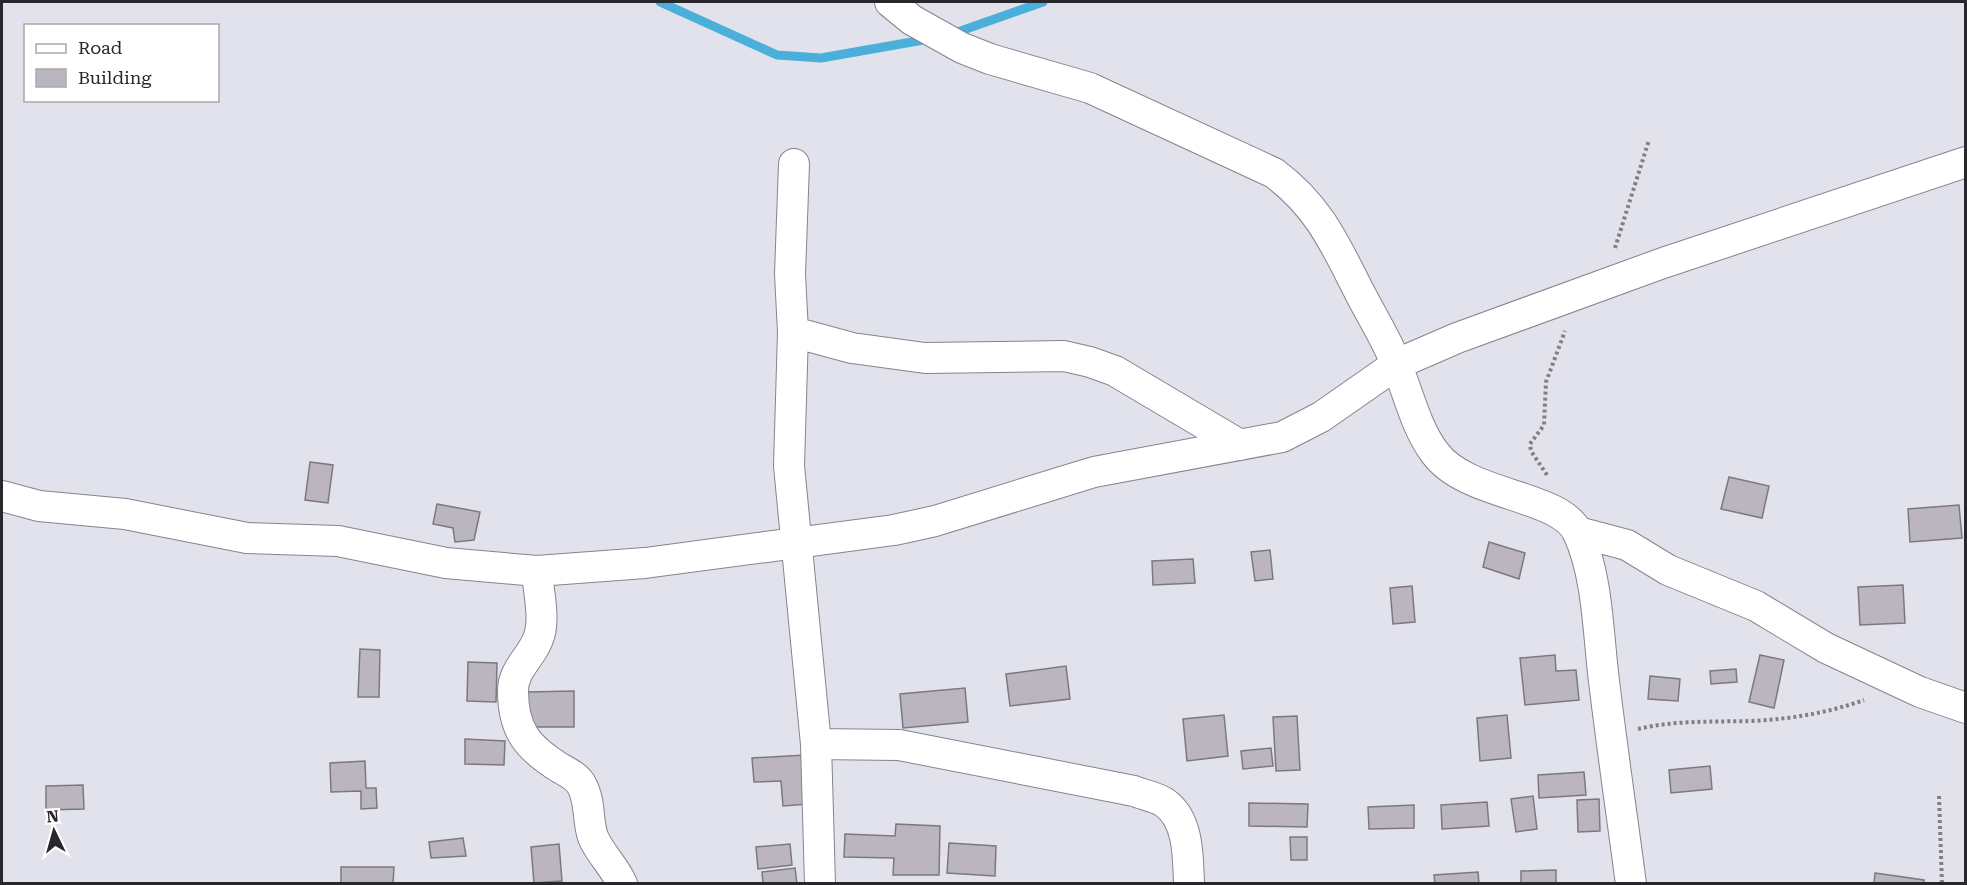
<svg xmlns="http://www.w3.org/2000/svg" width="1967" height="885" viewBox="0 0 1967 885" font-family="'Roboto Serif',serif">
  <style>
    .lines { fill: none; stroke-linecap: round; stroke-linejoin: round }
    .stream { stroke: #4ab0da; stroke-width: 9 }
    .building { fill: #bab5be; stroke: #7c7880; stroke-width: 1.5 }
    .minor-casing { stroke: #84848e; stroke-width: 32 }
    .path { stroke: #807f86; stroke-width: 4; stroke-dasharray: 3 3; stroke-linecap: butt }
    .minor { stroke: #fff; stroke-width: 30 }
  </style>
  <rect width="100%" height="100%" fill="#e2e2ed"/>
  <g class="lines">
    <!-- stream -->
    <path class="stream" d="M660 2 777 55 821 58 929 39
      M952 34 1043 2"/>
  </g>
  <!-- building -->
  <path class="building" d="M310 462 333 465 328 503 305 500Z
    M1729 477 1769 486 1762 518 1721 509Z
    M437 504 480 512 474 540 455 542 453 528 433 524Z
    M1959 505 1962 538 1910 542 1908 509Z
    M1489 542 1525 553 1519 579 1483 567Z
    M1270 550 1273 579 1255 581 1251 552Z
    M1193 559 1195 583 1153 585 1152 561Z
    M1903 585 1905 623 1860 625 1858 587Z
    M1412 586 1415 622 1393 624 1390 588Z
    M360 649 380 650 379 697H358Z
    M1555 655 1556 671 1576 670 1579 700 1525 705 1520 658Z
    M1760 655 1784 660 1774 708 1749 702Z
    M468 662 497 663 496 702 467 701Z
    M1066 666 1070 699 1010 706 1006 674Z
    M1736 669 1737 682 1711 684 1710 671Z
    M1650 676 1680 679 1678 701 1648 699Z
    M965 688 968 722 903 728 900 694Z
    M574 691V727H528L527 692Z
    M1224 715 1228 756 1187 761 1183 719Z
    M1507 715 1511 758 1480 761 1477 718Z
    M1297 716 1300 770 1276 771 1273 717Z
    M465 739 505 741 504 765 465 764Z
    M1271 748 1273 766 1243 769 1241 751Z
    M805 755 808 804 783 806 781 781 754 782 752 758Z
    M365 761 366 788H376L377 808 361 809V791L331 792 330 763Z
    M1710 766 1712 789 1671 793 1669 770Z
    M1584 772 1586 795 1539 798 1538 775Z
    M83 785 84 809 46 810V786Z
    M1533 796 1537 829 1516 832 1511 799Z
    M1599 799 1600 831 1578 832 1577 800Z
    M1487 802 1489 826 1442 829 1441 805Z
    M1249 803 1308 804 1307 827 1249 826Z
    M1414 805V828L1369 829 1368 807Z
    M896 824 940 826 939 875H893L894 858 844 857 845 834 895 836Z
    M1290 837H1307V860H1291Z
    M463 838 466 856 431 858 429 842Z
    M949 843 996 846 995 876 947 873Z
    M559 844 562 881 534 883 531 847Z
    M790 844 792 865 758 869 756 847Z
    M341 867H394L393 884H341Z
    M795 868 797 884H763L762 872Z
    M1556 870V884H1521V871Z
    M1478 872 1479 884H1435L1434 875Z
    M1875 873 1924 880V884H1874Z"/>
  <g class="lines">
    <defs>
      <path id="minor" d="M890 2 912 20 962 48 990 59 1090 88 1274 173C1321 208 1336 247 1362 297 1374 320 1388 342 1397 366 1409 395 1416 428 1435 453 1467 497 1561 494 1578 533 1598 576 1598 634 1604 681 1612 748 1622 816 1631 884
        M794 164 790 274 793 332 789 466 816 744 820 884
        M793 332 852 348 925 358 1064 356 1090 362 1115 371 1240 445
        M2 496 39 506 125 514 247 538 338 541 446 563 537 571 645 563 894 530 935 521 1094 472 1282 437 1321 417 1397 364 1457 338 1663 263 1966 162
        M1578 532 1627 545 1668 570 1756 606 1826 648 1920 692 1966 708
        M537 571C538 591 546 620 538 639 531 658 513 669 513 691 513 731 528 748 560 768 567 772 576 776 581 784 591 801 587 820 593 837 600 854 615 867 622 884
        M816 744 899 745 1134 791C1143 795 1157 797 1165 803 1189 820 1188 857 1189 884"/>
    </defs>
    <!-- minor casing -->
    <use href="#minor" class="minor-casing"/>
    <!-- path -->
    <path class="path" d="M1615 248 1649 140
      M1547 475 1531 451 1530 444 1544 425 1546 382 1565 331
      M1638 729C1676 720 1713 722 1752 721 1791 719 1827 713 1864 700
      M1939 796 1942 884"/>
    <!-- minor -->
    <use href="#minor" class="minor"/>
  </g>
  <!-- border -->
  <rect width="1967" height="885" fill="none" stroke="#28272b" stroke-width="6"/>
  <!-- legend -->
  <rect x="24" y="24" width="195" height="78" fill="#ffffff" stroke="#a9a9aa" stroke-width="1.5"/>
  <rect x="36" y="44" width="30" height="9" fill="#ffffff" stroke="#a9a9aa" stroke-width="1.5"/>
  <text x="78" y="54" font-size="18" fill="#28272b">Road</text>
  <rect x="36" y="69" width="30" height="18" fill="#bab5be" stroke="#a9a9aa" stroke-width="1.5"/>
  <text x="78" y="84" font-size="18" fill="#28272b">Building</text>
  <!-- north arrow -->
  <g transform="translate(54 831) rotate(355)" stroke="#ffffff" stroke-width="4.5" paint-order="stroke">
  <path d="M0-4.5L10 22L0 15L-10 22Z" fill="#28272b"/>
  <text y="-9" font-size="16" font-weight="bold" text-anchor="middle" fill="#28272b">N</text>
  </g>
</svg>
